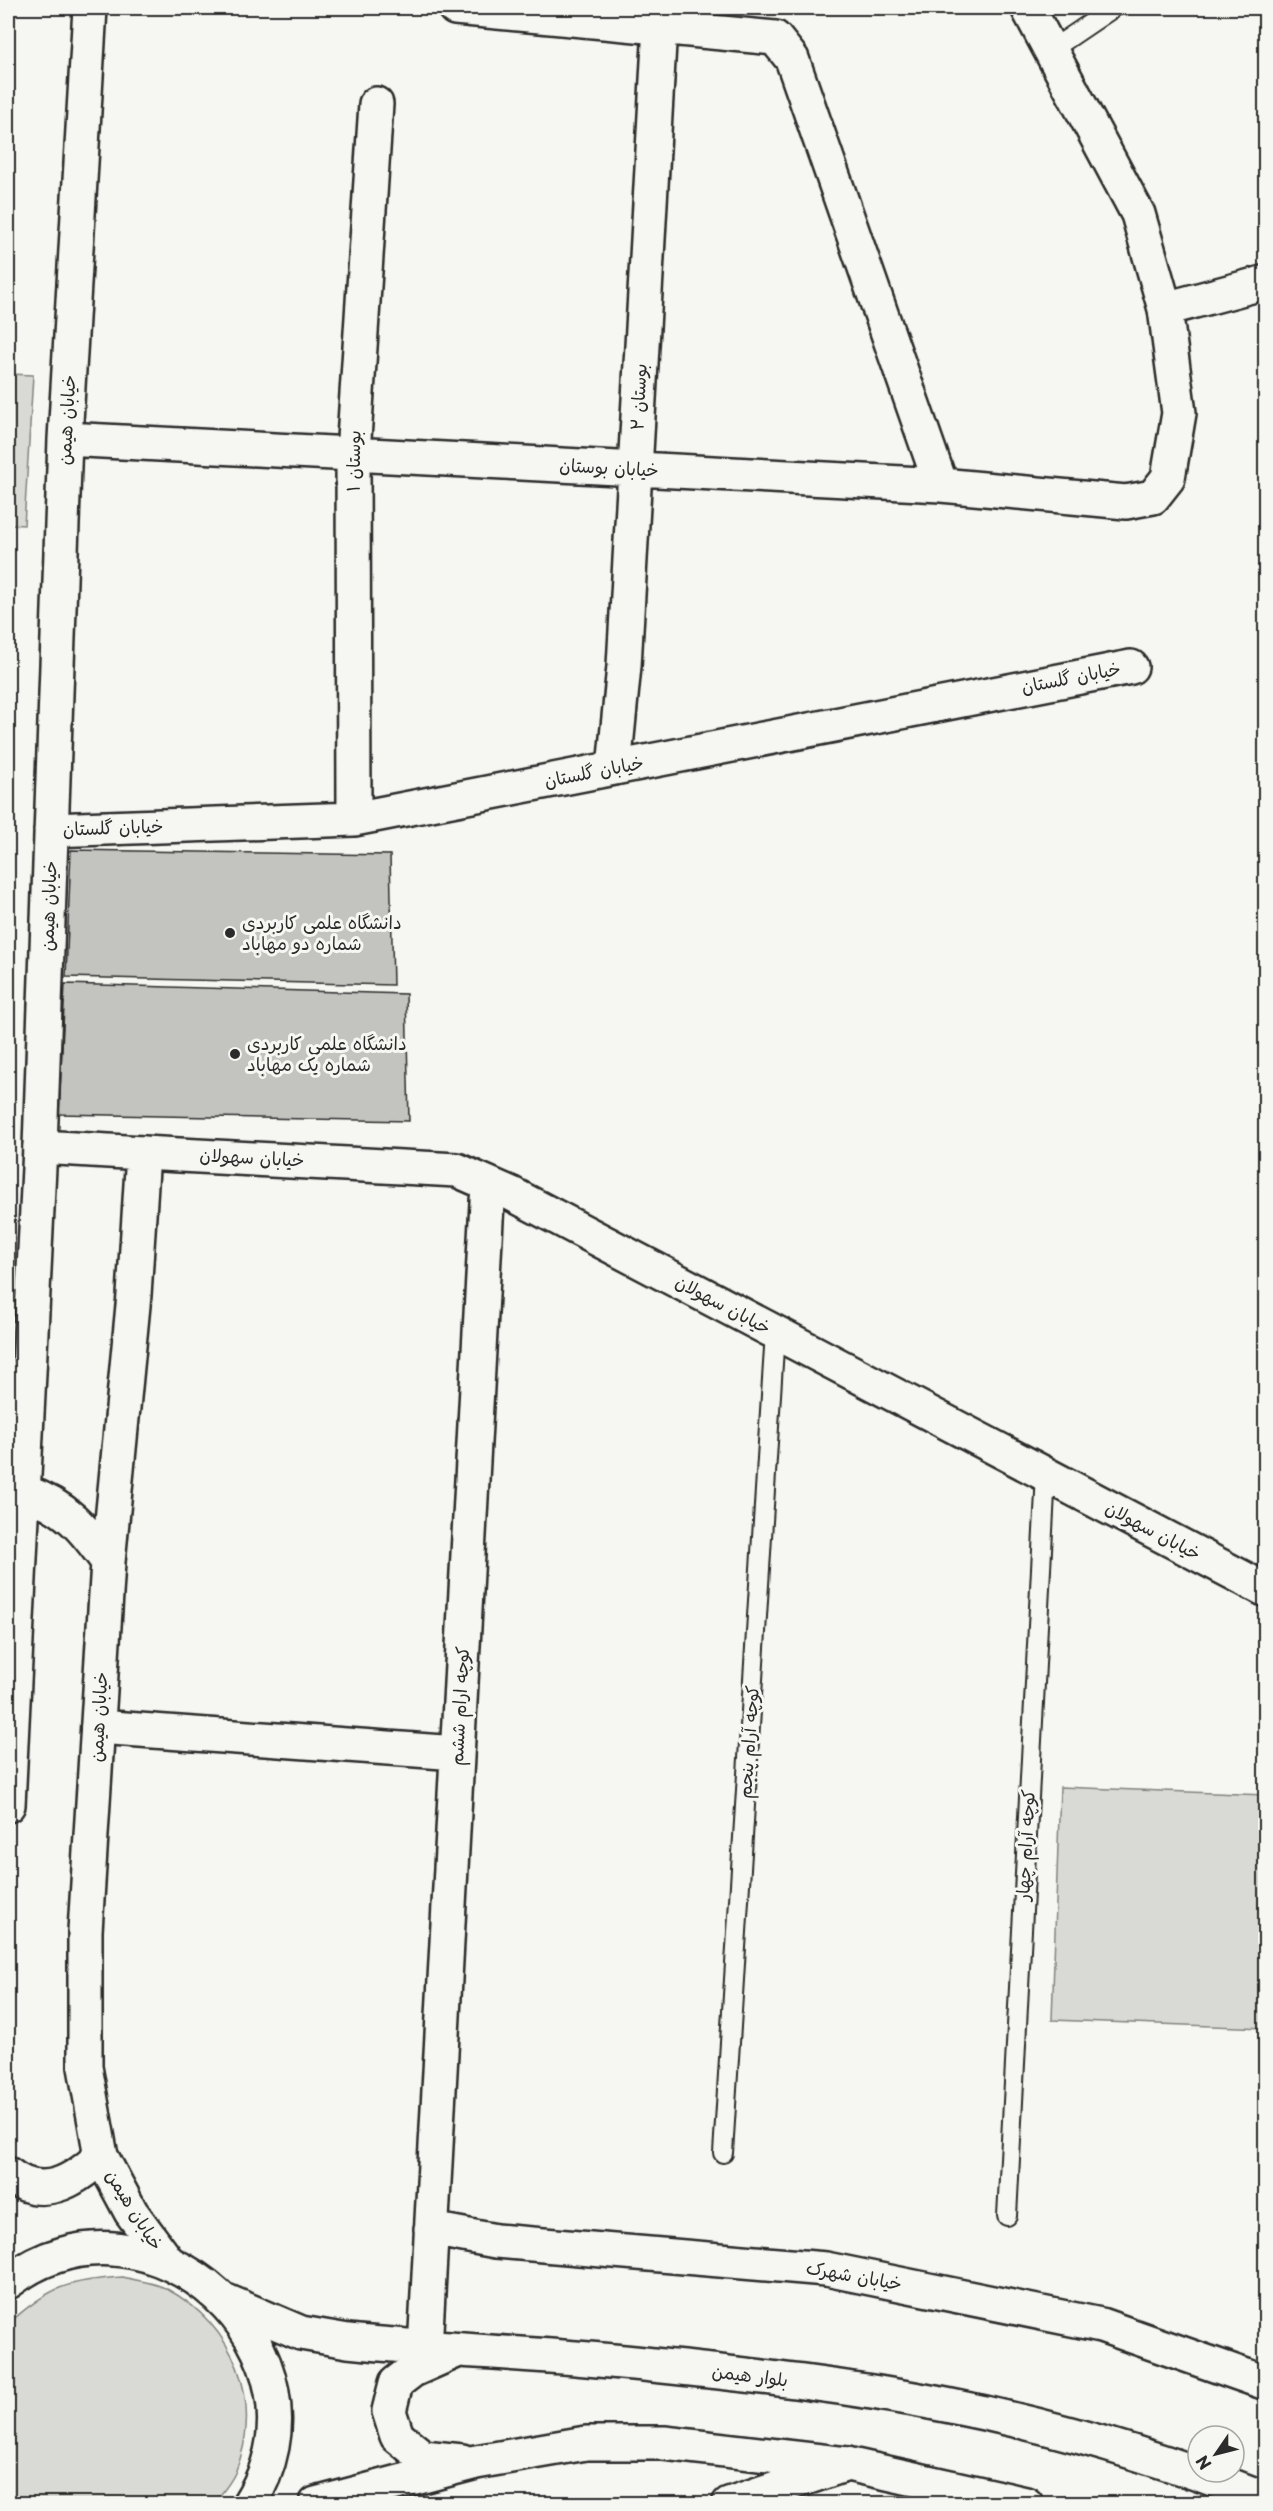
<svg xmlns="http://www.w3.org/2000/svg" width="1273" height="2511" viewBox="0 0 1273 2511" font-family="'Playpen Sans','Playpen Sans Arabic',sans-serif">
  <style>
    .green { fill: #d9d9d5; stroke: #828280; stroke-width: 1.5 }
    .building { fill: #c3c3c0; stroke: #2b2b2b; stroke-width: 1.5 }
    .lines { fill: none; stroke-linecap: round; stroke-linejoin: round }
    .service-casing { stroke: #2b2b2b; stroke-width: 22 }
    .minor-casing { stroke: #2b2b2b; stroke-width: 38 }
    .tertiary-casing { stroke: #2b2b2b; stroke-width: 38 }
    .primary-casing { stroke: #2b2b2b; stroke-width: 38 }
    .service { stroke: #f6f6f2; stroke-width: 18 }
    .minor { stroke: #f6f6f2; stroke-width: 33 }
    .tertiary { stroke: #f6f6f2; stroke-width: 33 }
    .primary { stroke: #f6f6f2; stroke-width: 33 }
    .poi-dot { fill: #2b2b2b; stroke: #f6f6f2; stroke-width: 2 }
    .labels { text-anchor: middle; stroke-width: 6; stroke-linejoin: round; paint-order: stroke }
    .street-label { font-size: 18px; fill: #2b2b2b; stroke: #f6f6f2 }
    .poi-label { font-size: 18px; fill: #2b2b2b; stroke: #f6f6f2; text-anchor: start }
  </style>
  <rect width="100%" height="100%" fill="#f6f6f2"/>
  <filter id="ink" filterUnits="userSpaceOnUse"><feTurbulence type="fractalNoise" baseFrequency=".0167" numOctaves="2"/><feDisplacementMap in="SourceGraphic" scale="12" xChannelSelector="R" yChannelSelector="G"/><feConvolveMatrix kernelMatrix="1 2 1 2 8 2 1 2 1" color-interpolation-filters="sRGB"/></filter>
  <g filter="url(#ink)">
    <!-- green -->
    <path class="green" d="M8 374 33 375 24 525 8 524Z
      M1060 1787 1265 1795V2028L1052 2020Z
      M123 2277C137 2281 155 2282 167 2289 234 2325 265 2402 235 2473 230 2484 221 2494 214 2503H8V2324C50 2286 67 2281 123 2277Z"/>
    <!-- building -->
    <path class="building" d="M71 850 390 855 393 985 66 977Z
      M65 984 406 994 409 1121 59 1114Z"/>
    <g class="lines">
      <defs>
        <path id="service" d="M1051 50 1113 8
          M723 2153 775 1332
          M1007 2216 1046 1474"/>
        <path id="minor" d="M455 8 775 38 792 59 941 485
          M1165 309 1266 282
          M65 439 941 485 1126 502 1153 497 1168 478 1179 413 1165 309 1138 214 1028 8
          M614 768 624 666 661 8
          M354 819 353 454 376 104
          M51 830 354 819 1131 667
          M40 1147 65 439 90 8
          M143 1153 457 1170 512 1194 1266 1590
          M98 1727 457 1753
          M431 2229 496 2241 826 2269 1101 2325 1266 2383
          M425 2349 488 1184"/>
        <path id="tertiary" d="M25 1492C67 1507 83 1527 108 1562
          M8 1805 40 1147 143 1153 134 1295 108 1562 85 1931V2067L101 2156 131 2212 168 2262
          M8 2174C41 2201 74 2182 101 2156
          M729 2504 847 2464"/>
        <path id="primary" d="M8 2282C149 2173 345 2353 249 2504
          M226 2301 301 2333 348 2341C450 2351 552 2354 653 2365 751 2375 849 2386 946 2405 1054 2426 1164 2459 1266 2499
          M454 2352 413 2370 396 2383 389 2411 397 2436 423 2457 462 2461
          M316 2504 476 2462 586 2443H664L847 2464 1026 2504"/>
      </defs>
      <!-- service casing -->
      <use href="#service" class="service-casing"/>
      <!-- minor casing -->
      <use href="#minor" class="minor-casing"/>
      <!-- tertiary casing -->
      <use href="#tertiary" class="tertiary-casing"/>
      <!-- primary casing -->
      <use href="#primary" class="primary-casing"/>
      <!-- service -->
      <use href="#service" class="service"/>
      <!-- minor -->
      <use href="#minor" class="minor"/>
      <!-- tertiary -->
      <use href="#tertiary" class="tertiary"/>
      <!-- primary -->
      <use href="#primary" class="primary"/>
    </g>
  </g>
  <!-- markers -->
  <g class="poi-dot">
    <circle cx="230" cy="933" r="6"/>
    <circle cx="235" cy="1054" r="6"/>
  </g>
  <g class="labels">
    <!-- street labels -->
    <g class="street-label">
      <text transform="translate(639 397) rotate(-87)" y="6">بوستان ۲</text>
      <text transform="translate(67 420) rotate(-87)" y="6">خیابان هیمن</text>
      <text transform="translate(354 461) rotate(-89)" y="6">بوستان ۱</text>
      <text transform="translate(609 468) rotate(3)" y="6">خیابان بوستان</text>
      <text transform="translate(1071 678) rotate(-11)" y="6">خیابان گلستان</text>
      <text transform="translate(594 772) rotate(-11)" y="6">خیابان گلستان</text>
      <text transform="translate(113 828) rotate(-2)" y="6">خیابان گلستان</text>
      <text transform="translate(49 906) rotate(-88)" y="6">خیابان هیمن</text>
      <text transform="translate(252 1158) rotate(3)" y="6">خیابان سهولان</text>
      <text transform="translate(723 1305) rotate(28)" y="6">خیابان سهولان</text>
      <text transform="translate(1153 1531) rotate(28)" y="6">خیابان سهولان</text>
      <text transform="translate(460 1706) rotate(-87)" y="6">کوچه ارام ششم</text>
      <text transform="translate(99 1717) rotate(-87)" y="6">خیابان هیمن</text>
      <text transform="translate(749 1742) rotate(-86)" y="6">کوچه آرام پنجم</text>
      <text transform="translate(1026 1845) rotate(-87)" y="6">کوچه آرام چهار</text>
      <text transform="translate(134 2210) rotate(58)" y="6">خیابان هیمن</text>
      <text transform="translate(854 2276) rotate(10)" y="6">خیابان شهرک</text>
      <text transform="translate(750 2376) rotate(7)" y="6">بلوار هیمن</text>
    </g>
    <!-- poi labels -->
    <g class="poi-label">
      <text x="242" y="929">دانشگاه علمی کاربردی<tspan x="242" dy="21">شماره دو مهاباد</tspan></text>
      <text x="247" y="1050">دانشگاه علمی کاربردی<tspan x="247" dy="21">شماره یک مهاباد</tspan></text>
    </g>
  </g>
  <!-- margin -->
  <rect width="1273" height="2511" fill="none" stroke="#f6f6f2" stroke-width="30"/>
  <rect x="15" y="15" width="1243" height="2481" fill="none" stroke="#2b2b2b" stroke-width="2" filter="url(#ink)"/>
  <!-- north arrow -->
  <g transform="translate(1216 2454) rotate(235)"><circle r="28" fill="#f6f6f2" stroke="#a5a5a2" stroke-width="1.5"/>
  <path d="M0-4.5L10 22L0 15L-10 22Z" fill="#2b2b2b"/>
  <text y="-9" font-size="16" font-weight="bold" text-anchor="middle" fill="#2b2b2b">N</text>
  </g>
</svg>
